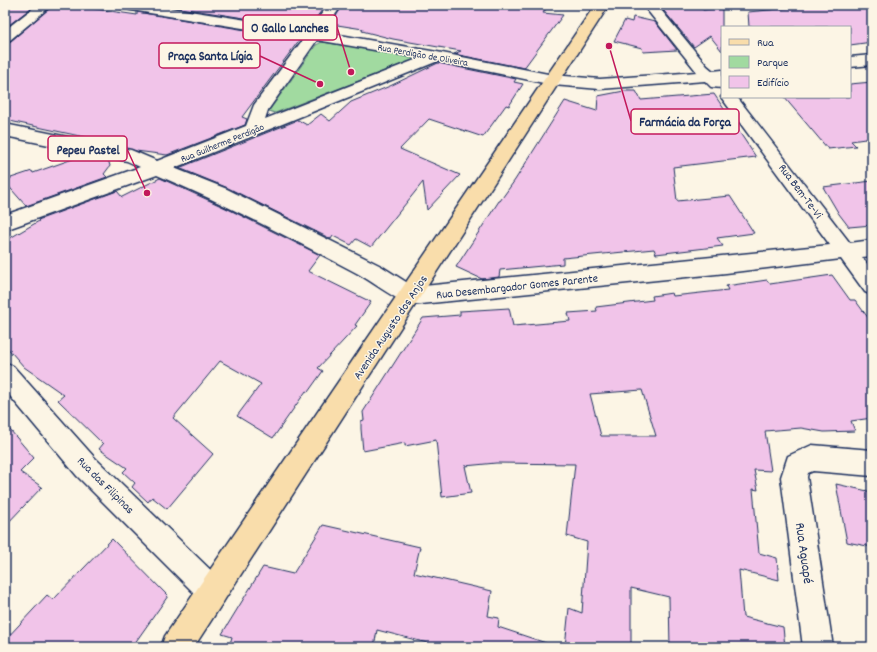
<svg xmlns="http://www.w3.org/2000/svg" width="877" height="652" viewBox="0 0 877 652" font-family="Dekko,sans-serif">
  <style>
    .green { fill: #a1daa0; stroke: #5e847f }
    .building { fill: #f1c4e9; stroke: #1b2f5e; fill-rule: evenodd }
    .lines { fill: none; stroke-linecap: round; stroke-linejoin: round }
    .minor-casing { stroke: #1b2f5e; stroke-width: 3 }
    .major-casing { stroke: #1b2f5e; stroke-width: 3 }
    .minor { fill: #fcf5e5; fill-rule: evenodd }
    .major { fill: #f9ddab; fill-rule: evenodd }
    .labels { text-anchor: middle; stroke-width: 3; stroke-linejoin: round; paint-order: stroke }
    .far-street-label { font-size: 10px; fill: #1b2f5e; stroke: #fcf5e5 }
    .street-label { font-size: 12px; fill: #1b2f5e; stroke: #fcf5e5 }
    .near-street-label { font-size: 14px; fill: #1b2f5e; stroke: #fcf5e5 }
    .leader { fill: none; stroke: #c2185b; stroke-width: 1.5 }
    .callout-dot { fill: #c2185b; stroke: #fcf5e5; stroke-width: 1.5 }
    .callout { fill: #fcf5e5; stroke: #c2185b; stroke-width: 1.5 }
    .callout-label { font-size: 13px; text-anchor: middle; font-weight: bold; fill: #1b2f5e }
  </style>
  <rect width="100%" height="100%" fill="#fcf5e5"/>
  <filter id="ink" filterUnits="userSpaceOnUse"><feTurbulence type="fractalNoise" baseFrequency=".025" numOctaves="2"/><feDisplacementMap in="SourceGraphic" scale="8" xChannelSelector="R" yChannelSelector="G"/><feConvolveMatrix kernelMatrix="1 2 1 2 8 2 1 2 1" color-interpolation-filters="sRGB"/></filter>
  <g filter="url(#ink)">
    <!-- green -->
    <path class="green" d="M322 42 421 57 275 113 269 111 316 45Z"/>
    <!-- building -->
    <path class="building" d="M5 5H35L5 28Z
      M53 5H69L137 15V12L300 39 242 117 247 119 245 125 167 155 136 151 113 145 117 144 5 120V42L11 41Z
      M161 5H326L308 28Z
      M343 5H549L543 13 563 15 524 68 454 54 461 51 393 39 362 31 363 29 331 24Z
      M659 5H699L703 10 722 8V51L710 36 694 47Z
      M822 5H872V42L850 45V27H749L748 12Z
      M633 17 655 22 677 50 643 52 642 48 614 41 625 20 632 22Z
      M438 63 516 79 514 82 523 84 509 106 506 105 483 137 429 119 400 149 460 175 427 210 423 182 371 247 356 239 351 245 333 236 331 239 228 188 179 168 298 120 307 125 321 114 330 121 351 102 390 86Z
      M872 82V138L851 141 856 146 828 149 784 97H850V84Z
      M624 91H636L641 100 714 94 756 157 673 167 677 201 730 196 754 233 717 238 723 246 656 254 654 249 563 258V264L500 270 499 277 482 279 456 267 499 201H500L515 180 565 101 597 111 598 96Z
      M87 154 108 159 110 166 104 174 107 177 26 206 5 182V180L32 171 33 173Z
      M160 178 230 210 320 255 308 271 371 302 355 325 357 326 318 368 323 371 308 392 306 391 273 438 237 416 261 384 220 361 173 418 213 454 167 509 152 497 148 502 132 487 135 483 123 472 127 468 99 449 103 444 58 400 64 395 24 367 5 345V241L39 221 38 220 117 191 122 197Z
      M872 181V225L849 227 839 214 823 187Z
      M832 275 850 300H855L872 323V418L851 421 855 431 824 432 801 428 765 431 771 471 754 470 758 490 753 489 759 553 777 558 779 580 739 570 743 617 783 627 785 647H670L669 597 631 588V647H565L569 608 582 613 587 542 567 536 575 464 496 463 465 466 471 493 442 497 436 440 405 446V443L363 451 361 429V421L364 420 363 412 423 318 460 315V311L509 308 513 326 537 324 570 321 568 313 597 311 596 307 653 300 652 296 672 293 673 296 728 290 726 286 767 280 770 284ZM642 390 656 436H601L590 394Z
      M5 424 34 458 20 472 42 487 5 526Z
      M836 484 872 492V547L847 542Z
      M323 525 420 547 414 573 492 591 488 616 499 618 498 627 546 643V647H443L377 630 374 647H229L232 637 222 634 263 567 293 574Z
      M112 539 168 596 132 647H5V640L47 595 53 600Z"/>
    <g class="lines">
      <defs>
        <path id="minor" d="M37 5H52L10 40 5 41V30Z
          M118 5H151L310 30 328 5H342L323 32 437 52 553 75 600 79 697 72 643 5H657L707 66 713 71 722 70V88L711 87 705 81 600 89 553 85 438 61 174 168 227 189 381 266 414 287 830 245 721 97 722 96V97H737L850 243 872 240V256L862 257 872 270V295L865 292 841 259 726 273 411 305C390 297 371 280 351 270 287 236 223 203 157 175L5 230V215L140 167 127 161 5 136V124L131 150 157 161 246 126 254 105 304 38 125 9 120 8ZM317 40 420 58 265 119 268 110Z
          M872 55V65L850 67V57Z
          M5 362 13 366 95 458 223 582 227 592 223 602 213 606 203 602 77 476 5 390Z
          M812 445 872 450V476L813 471 808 473 807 477 833 647H803L781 477 788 456Z"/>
        <path id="major" d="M595 5H609L194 647H161L165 636Z"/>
      </defs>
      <!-- minor casing -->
      <use href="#minor" class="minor-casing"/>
      <!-- major casing -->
      <use href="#major" class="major-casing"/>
      <!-- minor -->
      <use href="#minor" class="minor"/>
      <!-- major -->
      <use href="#major" class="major"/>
    </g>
  </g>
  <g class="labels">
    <!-- far-street labels -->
    <g class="far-street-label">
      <text transform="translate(423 54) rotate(10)" y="4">Rua Perdigão de Oliveira</text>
      <text transform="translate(222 142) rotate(-22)" y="4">Rua Guilherme Perdigão</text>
    </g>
    <!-- street labels -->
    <g class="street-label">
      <text transform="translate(801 191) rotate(53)" y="4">Rua Bem-Te-Vi</text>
      <text transform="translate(517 286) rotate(-6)" y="4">Rua Desembargador Gomes Parente</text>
      <text transform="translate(390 327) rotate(-56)" y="4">Avenida Augusto dos Anjos</text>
      <text transform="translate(106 485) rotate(45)" y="4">Rua das Filipinas</text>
    </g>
    <!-- near-street labels -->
    <g class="near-street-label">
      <text transform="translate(805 553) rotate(82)" y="5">Rua Aguapé</text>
    </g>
  </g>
  <!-- callouts -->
  <path class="leader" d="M351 72L337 27M320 84L260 56M609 46L631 121M147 193L127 149"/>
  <g class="callout-dot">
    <circle cx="351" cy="72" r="4"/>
    <circle cx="320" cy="84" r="4"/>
    <circle cx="609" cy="46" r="4"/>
    <circle cx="147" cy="193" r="4"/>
  </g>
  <g class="callout">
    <rect x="243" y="15" width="94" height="25" rx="4"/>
    <rect x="159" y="43" width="101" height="25" rx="4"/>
    <rect x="631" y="109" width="108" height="25" rx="4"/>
    <rect x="48" y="136" width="79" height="25" rx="4"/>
  </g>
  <g class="callout-label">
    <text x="290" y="32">O Gallo Lanches</text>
    <text x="210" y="60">Praça Santa Lígia</text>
    <text x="685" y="126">Farmácia da Força</text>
    <text x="88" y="154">Pepeu Pastel</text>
  </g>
  <!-- margin -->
  <rect width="877" height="652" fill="none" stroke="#fcf5e5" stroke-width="20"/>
  <rect x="10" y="10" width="857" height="632" fill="none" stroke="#1b2f5e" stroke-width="1.5" filter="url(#ink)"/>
  <!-- legend -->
  <rect x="721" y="26" width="130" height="72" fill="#fcf5e5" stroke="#a2a6af"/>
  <rect x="729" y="39" width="20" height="6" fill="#f9ddab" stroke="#a2a6af"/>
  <text x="757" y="46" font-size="12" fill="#1b2f5e">Rua</text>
  <rect x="729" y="56" width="20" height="12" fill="#a1daa0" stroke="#a2a6af"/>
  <text x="757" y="66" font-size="12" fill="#1b2f5e">Parque</text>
  <rect x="729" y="76" width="20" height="12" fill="#f1c4e9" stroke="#a2a6af"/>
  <text x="757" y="86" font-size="12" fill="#1b2f5e">Edifício</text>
</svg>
